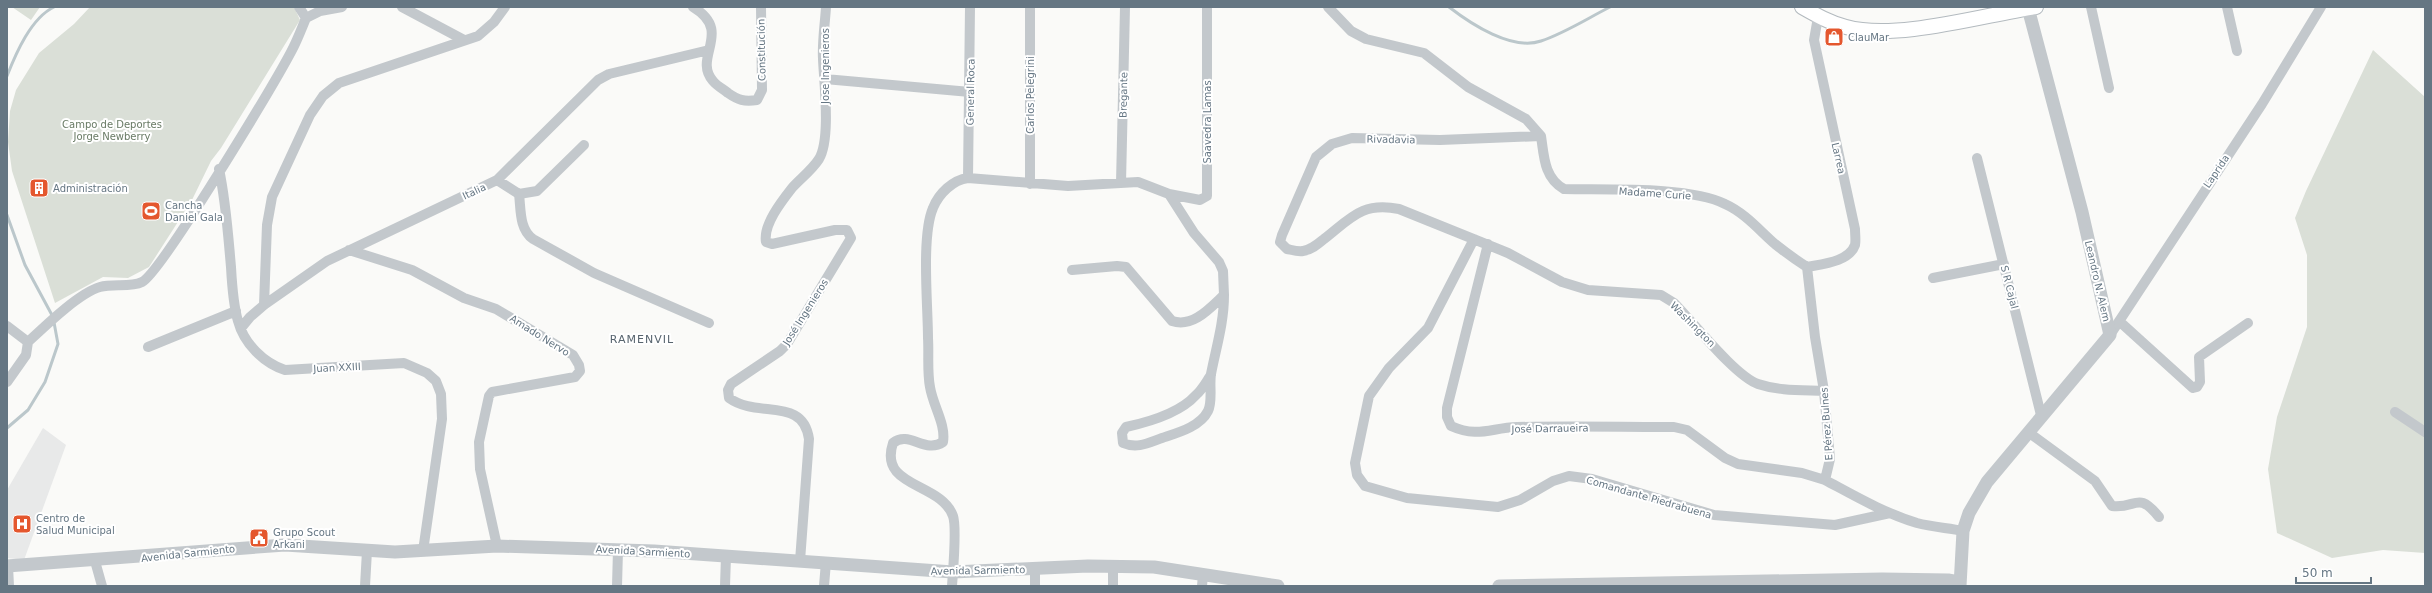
<svg xmlns="http://www.w3.org/2000/svg" width="2432" height="593" viewBox="0 0 2432 593" font-family="'DejaVu Sans',sans-serif">
  <style>
    .built { fill: #e8e9e9 }
    .green { fill: #dadfd7 }
    .lines { fill: none; stroke-linecap: round; stroke-linejoin: round }
    .stream { stroke: #bbc7cb; stroke-width: 3 }
    .secondary-casing { stroke: #b3babf; stroke-width: 16 }
    .minor { stroke: #c3c8cc; stroke-width: 10 }
    .tertiary { stroke: #c3c8cc; stroke-width: 13 }
    .secondary { stroke: #fff; stroke-width: 14 }
    .labels { text-anchor: middle; stroke-width: 4; stroke-linejoin: round; paint-order: stroke }
    .poi-label { font-size: 10px; fill: #657683; stroke: #fff; text-anchor: start }
    .street-label { font-size: 10px; fill: #657683; stroke: #fff }
    .park-label { font-size: 10px; fill: #687a64; stroke: #fff }
    .neighbourhood-label { font-size: 11px; letter-spacing: 1px; fill: #57646e; stroke: #fff }
  </style>
  <rect width="100%" height="100%" fill="#fafaf8"/>
  <!-- built -->
  <path class="built" d="M43 428 66 445 24 560 7 558V490Z"/>
  <!-- green -->
  <path class="green" d="M12 7H40L31 20Z
    M90 7H294L300 20 221 148 211 161 192 200 149 267 128 278 103 277 55 303 12 171 8 142 10 111 16 90 39 53 74 24Z
    M2373 50 2425 97V553L2383 550 2332 558 2277 533 2268 469 2277 417 2307 327V255L2295 218 2306 191Z"/>
  <g class="lines">
    <!-- stream -->
    <path class="stream" d="M1449 7C1471 24 1512 51 1541 41 1565 33 1588 18 1610 7
      M7 76C16 53 31 18 54 7
      M7 215 25 265 53 317 58 344 45 382 28 410 7 428"/>
    <defs>
      <path id="secondary" d="M1802 7C1816 15 1830 23 1846 27 1896 41 1983 15 2036 7"/>
    </defs>
    <!-- secondary casing -->
    <use href="#secondary" class="secondary-casing"/>
    <!-- minor -->
    <path class="minor" d="M299 7 306 18
      M402 7 464 40
      M693 7C734 32 692 57 713 81 717 86 723 89 728 93 738 100 744 102 757 100L762 90 761 7
      M1030 7V184
      M1328 7 1351 31 1366 39 1424 53 1468 87 1526 119 1541 136 1440 140 1352 138 1332 144 1316 157 1282 235 1280 242 1287 249C1292 250 1298 252 1303 251 1311 250 1318 244 1324 239 1352 217 1362 202 1399 209L1508 253 1562 282 1588 290 1661 295 1674 303C1693 322 1735 376 1758 384 1779 391 1802 390 1824 391
      M2091 7 2109 88
      M2227 7 2237 51
      M306 18 320 11 342 7
      M825 79 970 92
      M1541 136C1544 156 1544 178 1564 189 1606 190 1689 186 1725 204 1745 213 1759 230 1775 244 1785 252 1796 260 1807 267
      M1977 158 2041 415
      M219 169C226 202 228 234 231 267 232 285 233 304 238 321 244 344 264 363 285 370L404 363 427 373 436 381 441 394 442 419 423 551
      M968 178 970 7
      M497 180 598 80 609 74 709 50
      M1121 183 1125 7
      M519 194 537 191 584 145
      M1169 194 1200 200 1207 196V7
      M1474 239 1428 328 1389 368 1369 396 1355 463 1357 475 1365 486 1407 498 1498 507 1520 500 1553 481 1569 476 1592 479 1714 515 1835 525 1890 513
      M1488 244 1447 408V417L1451 426C1478 438 1490 428 1517 427 1569 426 1621 427 1674 427L1687 430 1725 458 1738 464 1802 473 1825 480
      M349 250 412 270 464 298 496 309 573 355 579 365 580 371 575 377 492 392 489 396 479 442 480 469 497 546
      M1807 267 1815 337 1824 391 1830 459 1825 480C1855 496 1884 513 1917 523 1932 527 1948 528 1963 531
      M1807 267C1822 264 1849 262 1855 245 1856 241 1855 234 1855 229L1814 40 1818 17
      M1933 278 2004 264
      M264 305 267 225 272 197 310 115 323 96 339 83 478 36 494 22 505 7
      M2119 321 2193 388 2197 387 2200 382 2199 357 2248 323
      M7 326 28 342
      M241 328 250 317 264 305 327 261 497 180 519 194C521 209 519 229 533 239L594 273 709 323
      M2110 335 2262 104 2321 7
      M28 342C45 326 79 293 100 287 113 283 130 288 142 282 161 273 275 82 291 52 297 41 301 30 306 18
      M148 347 236 311
      M1211 375C1206 382 1202 390 1196 395 1180 413 1149 422 1126 427L1122 433 1123 443C1137 449 1148 443 1162 438 1177 433 1200 427 1208 411 1213 401 1209 385 1211 374 1216 348 1224 323 1224 295
      M7 382 26 355 28 342
      M2395 412 2425 432
      M2028 432 2095 481 2112 506C2137 509 2137 490 2159 517
      M95 561 102 586
      M800 561 809 439C803 396 758 419 729 398L728 390 731 384 780 351 787 344 851 238 847 230H835L772 244 766 242C763 225 781 202 792 188 800 179 812 170 819 159 831 139 824 83 823 59 822 42 825 24 826 7
      M8 566 9 586
      M1035 569V586
      M365 586 367 551
      M617 586 618 550
      M725 586 726 556
      M824 586 826 562
      M952 586C953 571 957 527 953 516 941 482 878 488 893 443 909 430 925 454 943 442 946 424 933 406 930 387 927 372 929 354 928 338 928 306 921 236 933 208 939 193 953 180 968 178L1068 186 1138 182 1169 194 1194 233 1219 262 1223 271 1224 295C1210 308 1193 328 1172 321L1126 267 1117 266 1072 270
      M1113 586V566
      M1202 586 1203 575"/>
    <!-- tertiary -->
    <path class="tertiary" d="M7 566 285 545 395 552 497 546 654 551 953 572 1088 566 1154 567 1278 586
      M1499 586 1882 579 1948 580 1959 582
      M1960 586 1963 531 1969 513 1987 482 2110 335 2082 212 2028 8"/>
    <!-- secondary -->
    <use href="#secondary" class="secondary"/>
  </g>
  <!-- icons -->
  <defs>
    <symbol id="shop-square" viewBox="-11 -11 22 22"><rect x="-9" y="-9" width="18" height="18" rx="4" fill="#e4572e" stroke="#fff"/><path d="M-5-2.5h2.3a2.7 3.5 0 0 1 5.4 0H5L5.5 6h-11ZM-1.5-2.5h3a1.5 2.3 0 0 0-3 0Z" fill="#fff"/></symbol>
    <symbol id="building-square" viewBox="-11 -11 22 22"><rect x="-9" y="-9" width="18" height="18" rx="4" fill="#e4572e" stroke="#fff"/><path d="M-4-6H4V6H1V3H-1V6H-4ZM-2.5-4.3h1.7v1.8h-1.7ZM.8-4.3h1.7v1.8H.8ZM-2.5-1h1.7V.8h-1.7ZM.8-1h1.7V.8H.8Z" fill="#fff"/></symbol>
    <symbol id="stadium-square" viewBox="-11 -11 22 22"><rect x="-9" y="-9" width="18" height="18" rx="4" fill="#e4572e" stroke="#fff"/><path d="M0-5a6.5 5 0 1 0 0 10a6.5 5 0 1 0 0-10ZM-3.5-1.8h7v3.6h-7Z" fill="#fff"/></symbol>
    <symbol id="hospital-square" viewBox="-11 -11 22 22"><rect x="-9" y="-9" width="18" height="18" rx="4" fill="#e4572e" stroke="#fff"/><path d="M-5-5h3v3.5h4V-5h3V5h-3V1.5h-4V5h-3Z" fill="#fff"/></symbol>
    <symbol id="civic-square" viewBox="-11 -11 22 22"><rect x="-9" y="-9" width="18" height="18" rx="4" fill="#e4572e" stroke="#fff"/><path d="M-.6-6.5H3V-4.5H.6V-3L4-1V1h2V6H-6V1h2V-1L-.6-3ZM-1.2 2.5V6h2.4V2.5Z" fill="#fff"/></symbol>
  </defs>
  <g fill-rule="evenodd">
    <use href="#shop-square" x="1823" y="26" width="22" height="22"/>
    <use href="#building-square" x="28" y="177" width="22" height="22"/>
    <use href="#stadium-square" x="140" y="200" width="22" height="22"/>
    <use href="#hospital-square" x="11" y="513" width="22" height="22"/>
    <use href="#civic-square" x="248" y="527" width="22" height="22"/>
  </g>
  <g class="labels">
    <!-- poi labels -->
    <g class="poi-label">
      <text x="1848" y="41">ClauMar</text>
      <text x="53" y="192">Administración</text>
      <text x="165" y="209">Cancha<tspan x="165" dy="12">Daniel Gala</tspan></text>
      <text x="36" y="522">Centro de<tspan x="36" dy="12">Salud Municipal</tspan></text>
      <text x="273" y="536">Grupo Scout<tspan x="273" dy="12">Arkani</tspan></text>
    </g>
    <!-- street labels -->
    <g class="street-label">
      <text transform="translate(761 50) rotate(-91)" y="4">Constitución</text>
      <text transform="translate(825 66) rotate(-90)" y="4">Jose Ingenieros</text>
      <text transform="translate(970 92) rotate(-89)" y="4">General Roca</text>
      <text transform="translate(1030 95) rotate(-90)" y="4">Carlos Pelegrini</text>
      <text transform="translate(1123 95) rotate(-89)" y="4">Bregante</text>
      <text transform="translate(1207 122) rotate(-90)" y="4">Saavedra Lamas</text>
      <text transform="translate(1391 139) rotate(1)" y="4">Rivadavia</text>
      <text transform="translate(1839 158) rotate(77)" y="4">Larrea</text>
      <text transform="translate(2216 171) rotate(-56)" y="4">Laprida</text>
      <text transform="translate(474 191) rotate(-25)" y="4">Italia</text>
      <text transform="translate(1655 193) rotate(4)" y="4">Madame Curie</text>
      <text transform="translate(2098 281) rotate(77)" y="4">Leandro N. Alem</text>
      <text transform="translate(2010 287) rotate(76)" y="4">S R Cajal</text>
      <text transform="translate(805 312) rotate(-58)" y="4">José Ingenieros</text>
      <text transform="translate(1693 324) rotate(45)" y="4">Washington</text>
      <text transform="translate(540 335) rotate(32)" y="4">Amado Nervo</text>
      <text transform="translate(337 367) rotate(-3)" y="4">Juan XXIII</text>
      <text transform="translate(1826 424) rotate(-94)" y="4">E Pérez Bulnes</text>
      <text transform="translate(1550 428) rotate(-1)" y="4">José Darraueira</text>
      <text transform="translate(1649 497) rotate(16)" y="4">Comandante Piedrabuena</text>
      <text transform="translate(643 551) rotate(3)" y="4">Avenida Sarmiento</text>
      <text transform="translate(188 553) rotate(-6)" y="4">Avenida Sarmiento</text>
      <text transform="translate(978 570) rotate(-1)" y="4">Avenida Sarmiento</text>
    </g>
    <!-- park labels -->
    <g class="park-label">
      <text x="112" y="128">Campo de Deportes<tspan x="112" dy="12">Jorge Newberry</tspan></text>
    </g>
    <!-- neighbourhood labels -->
    <g class="neighbourhood-label">
      <text x="642" y="343">RAMENVIL</text>
    </g>
  </g>
  <!-- border -->
  <rect width="2432" height="593" fill="none" stroke="#657683" stroke-width="16"/>
  <!-- scale -->
  <path d="M2296 577v6h75v-6" fill="none" stroke="#657683" stroke-width="2"/>
  <text x="2302" y="577" font-size="12" fill="#657683" stroke="#ffffff" stroke-width="3" paint-order="stroke">50 m</text>
</svg>
